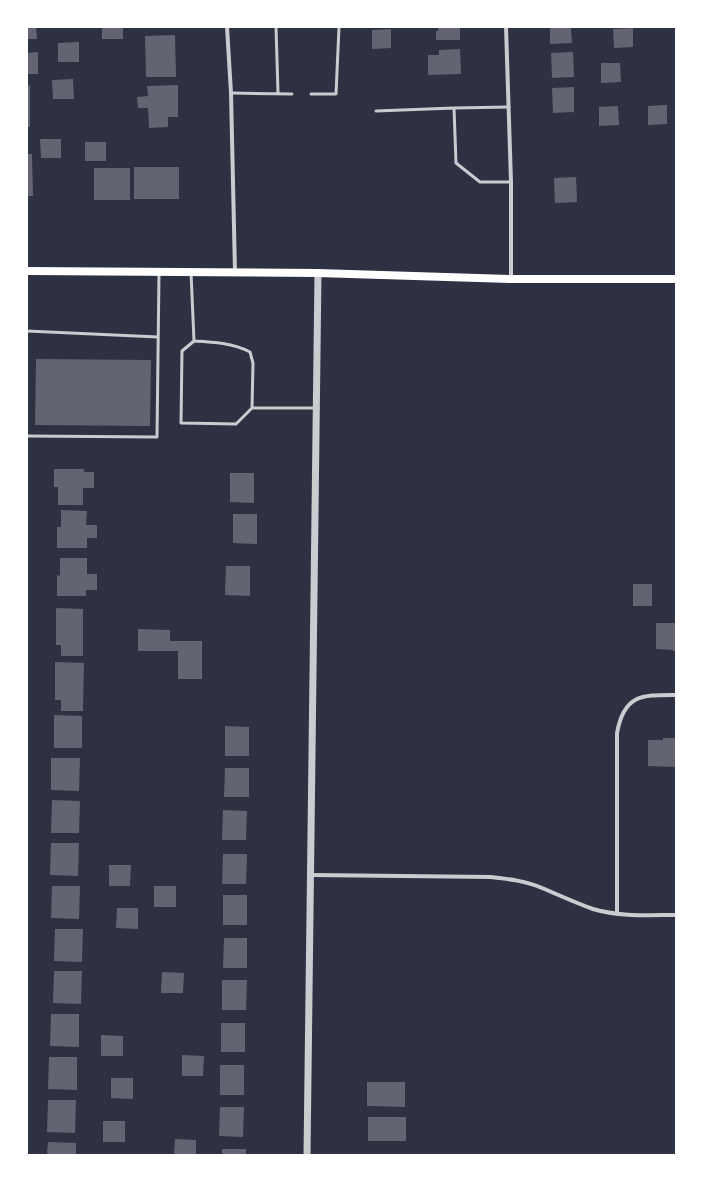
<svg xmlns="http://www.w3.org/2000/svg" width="703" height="1182" viewBox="0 0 703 1182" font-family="'Space Grotesk',sans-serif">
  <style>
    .building { fill: #626471 }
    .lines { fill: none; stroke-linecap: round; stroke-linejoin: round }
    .service { stroke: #caccd0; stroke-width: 3 }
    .minor { stroke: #caccd0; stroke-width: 4 }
    .tertiary { stroke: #caccd0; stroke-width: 7 }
    .secondary { stroke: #fff; stroke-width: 8 }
  </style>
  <rect width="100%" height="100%" fill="#2d3142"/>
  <!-- building -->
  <path class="building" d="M27 27H36L37 39H27Z
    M102 27H123V39H102Z
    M438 27H460V40H436V31H438Z
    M550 27H571L572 43 550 44Z
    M633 28V47L614 48 613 29Z
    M391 29V48L372 49V30Z
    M175 35 176 77H146L145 36Z
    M79 42V62H58V43Z
    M460 49 461 74 428 75V55H439V50Z
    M38 52V74H27V53Z
    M573 52 574 77 552 78 551 53Z
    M601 63H620L621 82 601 83Z
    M73 79 74 99H53L52 80Z
    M30 85V127H27V86Z
    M178 85V117H168V127L149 128 148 108H138L137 97 148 96 147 86Z
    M574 87V112L553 113 552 88Z
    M667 105V124L648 125V106Z
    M618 106 619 125 599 126V107Z
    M40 139H61V158H41Z
    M85 142H106V161H85Z
    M27 154H32L33 196H27Z
    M134 167H179V199H134Z
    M94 168H130V200H94Z
    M576 177 577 202 555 203 554 178Z
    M36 359 151 360 150 426 35 425Z
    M54 469H84V472H94V488H83V505H58V487H54Z
    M230 473H254V503L230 502Z
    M61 510 87 511 86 525H97V538H87V548H57V527H61Z
    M233 514H257V544L233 543Z
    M60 558H87V574H97V590H86V596H57V575L60 576Z
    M226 566H250V596L225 595Z
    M633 584H652V606H633Z
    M56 608 83 609V656H61V645H56Z
    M656 623H676V651H673V650L656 649Z
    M138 629 170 630V641H202V679H178V651H138Z
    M55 662 84 663 83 711H61V700H55Z
    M54 715 82 716V748H54Z
    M225 726 249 727V756H225Z
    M663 738H676V767L648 766V740H663Z
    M51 758H80L79 791 51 790Z
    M225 768H249V797H224Z
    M52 800 80 801 79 833H51Z
    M223 810 247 811 246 840H222Z
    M51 843H79L78 876 50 875Z
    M223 854H247L246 884H222Z
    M109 865H131L130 886H109Z
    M52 886H80L79 919 51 918Z
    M154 886H176V907H154Z
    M223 895H247V925H223Z
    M117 908H138V929L116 928Z
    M55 929H83L82 962 54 961Z
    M224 938H247V968H223Z
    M54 971H82L81 1004 53 1003Z
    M162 972 184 973 183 993H161Z
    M222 980H247L246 1010H222Z
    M51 1014H79V1047L50 1046Z
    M221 1023H245V1052H221Z
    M101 1035 123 1036V1056H101Z
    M182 1055 204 1056 203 1076H182Z
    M49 1057H77V1090L48 1089Z
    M220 1065H244V1095H220Z
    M111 1078H133V1099L111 1098Z
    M367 1082H405V1107L367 1106Z
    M48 1100H76L75 1133 47 1132Z
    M220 1107H244L243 1137 219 1136Z
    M368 1117H406V1141H368Z
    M103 1121H125V1142H103Z
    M175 1139 196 1140V1155H174Z
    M48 1142 76 1143V1155H47Z
    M222 1149H246V1155H222Z"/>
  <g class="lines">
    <!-- service -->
    <path class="service" d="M276 27 278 93
      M231 93 292 94
      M311 94H336L339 27
      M509 107 454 108 456 163 480 182H511
      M376 111 454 108
      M191 272 194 341C213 342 233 343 250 352L253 363 252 408H316
      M27 331 158 337
      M194 341 182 351 181 423 236 424 252 408
      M27 436 157 437 159 273"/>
    <!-- minor -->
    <path class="minor" d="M227 27 231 93 235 272
      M506 27 511 182V279
      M311 875 491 877C509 879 526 881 542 888 559 895 576 903 593 909 620 917 649 915 676 915
      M617 914V733C624 694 642 695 676 695"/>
    <!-- tertiary -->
    <path class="tertiary" d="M307 1155 318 273"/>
    <!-- secondary -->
    <path class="secondary" d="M27 271 318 273 511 279H676"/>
  </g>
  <!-- border -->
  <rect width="703" height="1182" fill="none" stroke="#ffffff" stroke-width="56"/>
</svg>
